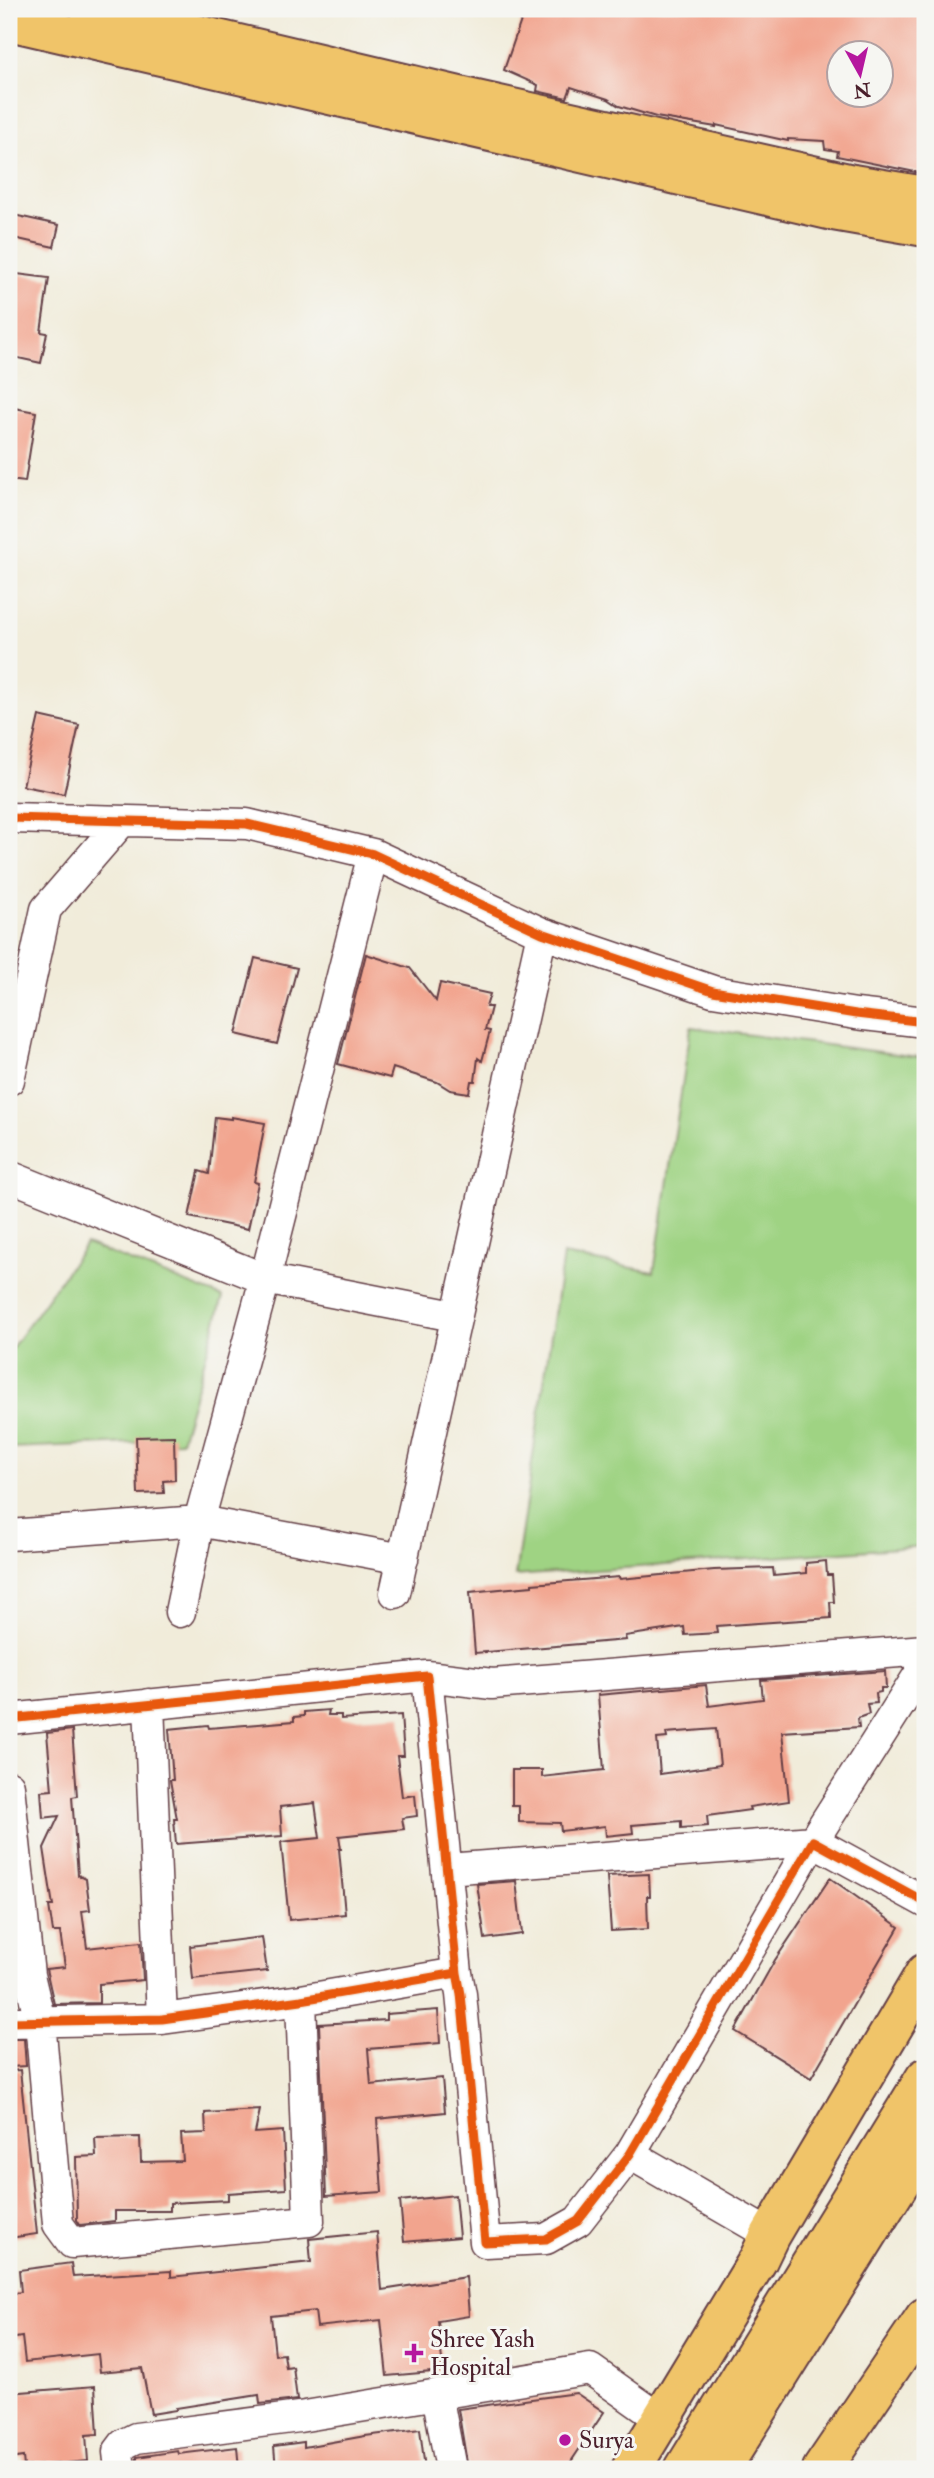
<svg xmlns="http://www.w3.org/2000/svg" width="934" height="2478" viewBox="0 0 934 2478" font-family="'IM FELL Double Pica',serif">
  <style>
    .park { fill: #9fd383; stroke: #747957; stroke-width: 2 }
    .building { fill: #f2a48e; fill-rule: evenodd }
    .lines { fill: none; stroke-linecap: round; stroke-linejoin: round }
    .minor-casing { stroke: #633e45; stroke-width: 33 }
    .major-casing { stroke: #633e45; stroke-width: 42 }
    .highway-casing { stroke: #633e45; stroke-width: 42 }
    .minor { stroke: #fff; stroke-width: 30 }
    .major { stroke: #f0c469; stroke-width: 38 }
    .highway { stroke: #f0c469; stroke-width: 38 }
    .cycleway-casing { stroke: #f6f6f2; stroke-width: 13 }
    .cycleway { stroke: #e8590c; stroke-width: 9 }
    .poi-dot { fill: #b5179e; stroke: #f6f6f2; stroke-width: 2.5 }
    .labels { text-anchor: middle; stroke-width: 6; stroke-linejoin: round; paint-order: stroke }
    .poi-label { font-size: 24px; fill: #4a1f2b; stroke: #f6f6f2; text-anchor: start }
  </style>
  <rect width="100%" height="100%" fill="#f6f6f2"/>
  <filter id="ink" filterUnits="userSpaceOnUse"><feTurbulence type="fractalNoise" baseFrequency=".0143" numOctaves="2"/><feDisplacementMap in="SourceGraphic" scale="14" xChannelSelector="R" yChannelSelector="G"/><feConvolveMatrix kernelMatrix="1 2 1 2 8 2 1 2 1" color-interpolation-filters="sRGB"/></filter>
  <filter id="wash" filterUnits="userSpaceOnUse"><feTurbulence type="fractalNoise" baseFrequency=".00686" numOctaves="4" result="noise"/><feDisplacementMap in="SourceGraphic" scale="28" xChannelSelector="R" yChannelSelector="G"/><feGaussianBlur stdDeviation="1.57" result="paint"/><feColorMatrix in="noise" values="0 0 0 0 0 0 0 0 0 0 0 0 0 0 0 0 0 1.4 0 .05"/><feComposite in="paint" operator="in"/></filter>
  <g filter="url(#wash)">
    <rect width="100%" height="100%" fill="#f1ecda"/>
    <!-- park -->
    <path class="park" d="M691 1027 925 1058V1546L515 1576 563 1255 654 1272Z
      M86 1244 223 1297 181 1441 9 1448V1352Z"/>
    <g id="blocks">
      <!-- building -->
      <path class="building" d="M525 9H925V174L837 156 838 151 825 149 824 141 788 139V141L716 125V127L656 117 619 106 608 99 571 87 567 98 537 91 538 85 504 70ZM839 52H881V94H839Z
        M9 214 59 225 54 247 9 237Z
        M9 273 49 278 41 332 47 333 41 363 9 356Z
        M9 407 36 412 25 482 9 480Z
        M39 716 79 725 64 794 23 786Z
        M366 954 410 968 436 1001 440 983 490 994 486 1007H491L485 1030 490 1031 482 1061 478 1058 475 1081H471L469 1093 450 1090 437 1082 393 1068 390 1078 338 1064Z
        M255 958 297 968 277 1044 236 1034Z
        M215 1117 231 1119V1117L265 1123 254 1182 258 1183 248 1229 189 1217 199 1171 209 1174Z
        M174 1436 175 1480 163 1481 164 1493 138 1494 136 1437Z
        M826 1561 827 1575H832L834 1602H830L831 1618 716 1626 717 1633 685 1635 684 1627 625 1636 626 1640 475 1653 470 1592 532 1586V1584L619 1577 620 1579 714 1570 773 1568 774 1576 806 1573V1563Z
        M885 1671 886 1688H881V1692L876 1693 877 1703 867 1704 869 1714 858 1718 859 1727 782 1732 789 1801 749 1807 750 1810 707 1816 708 1826 681 1828V1821L632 1825 633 1833 606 1836 605 1826 561 1831 560 1823 519 1822V1806H512V1770H542V1777L604 1770 598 1695 706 1685 709 1706 763 1699 761 1680ZM716 1729 720 1765 660 1774 657 1739 667 1738 666 1733Z
        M329 1710 328 1715H341V1719L401 1715 404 1756H397L402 1797 415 1795 417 1816 402 1818 404 1829 339 1836 341 1849H339L345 1914 289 1920 281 1842 320 1838 315 1803 280 1807 282 1836 176 1844 174 1819H177L170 1780H173L169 1729 208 1725 209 1728 294 1721V1717L304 1716V1712Z
        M72 1730 77 1796 72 1797 78 1875 86 1879 90 1910 82 1911 87 1948 141 1942 143 1980 99 1984V2003L54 2004 46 1969 65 1967 60 1932H53L49 1906H53L44 1848 59 1816 43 1818 41 1791 52 1790 47 1733Z
        M649 1874 650 1896H647L648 1929 611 1931 607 1876Z
        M830 1878 899 1927 811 2078 735 2031 775 1960Z
        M516 1881 522 1934 485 1939 477 1884Z
        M262 1937 267 1971 193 1979 190 1946Z
        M438 2010 440 2043 368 2049 371 2085 442 2078 445 2112 377 2119 382 2192 326 2196 319 2024 386 2020V2014Z
        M9 2039H24L26 2066 9 2067Z
        M20 2070 37 2234 9 2238V2071Z
        M260 2110 255 2133 283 2131 286 2189 228 2193V2200L170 2203V2211H115V2221L80 2225 77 2220 76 2157 96 2156 95 2138 140 2137 141 2162 183 2161 181 2134 206 2133 205 2113Z
        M455 2195 459 2237 404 2242 400 2201Z
        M377 2232 382 2290 466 2277 469 2316 438 2321 443 2371 387 2376 381 2320 317 2327 315 2311 271 2316 275 2355 284 2354 286 2368 293 2367 297 2400 260 2404 259 2395 176 2408V2410L151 2414 142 2368 100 2372 98 2354 25 2362 22 2337 9 2339V2294L21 2292 19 2270 71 2263 73 2277 171 2271V2277L311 2262 309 2239Z
        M95 2386 98 2434 86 2435 88 2461 24 2467 23 2457 9 2459V2393Z
        M576 2393 604 2412 566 2469H468L458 2409Z
        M420 2429 425 2469H276L274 2446 304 2442V2447L365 2436Z
        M237 2447 239 2469H137V2457L178 2451 179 2454Z"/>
    </g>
  </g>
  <g filter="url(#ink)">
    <use href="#blocks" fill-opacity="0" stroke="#633e45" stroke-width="2"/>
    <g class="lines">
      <defs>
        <path id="minor" d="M9 818 247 824 373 854 542 933 713 991 856 1014 925 1022
          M9 1080 46 909 122 821
          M9 1176 265 1279 454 1316
          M9 1535 199 1521 265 1279 373 854
          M395 1593 542 933
          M180 1612 199 1521 403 1559
          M427 1676 492 1684 925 1650
          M149 1704 162 2019
          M9 1719 427 1676 457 1973 301 2000 162 2019 9 2022
          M9 1786 29 1975 40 2021 58 2224 72 2243 309 2221 301 2000
          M447 1869 813 1841 925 1665
          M457 1973 461 1994 485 2242 546 2239 578 2221 630 2154 813 1841 925 1902
          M630 2154 770 2235
          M437 2394 451 2469
          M120 2469 118 2452 124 2444 136 2438 299 2417 590 2369 662 2420"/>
        <path id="major" d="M90 9 472 99 853 184 925 196
          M9 21 833 211 925 227
          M631 2469 758 2260 770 2235 925 1973
          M822 2469 925 2317"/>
        <path id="highway" d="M684 2469 925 2078
          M721 2469 925 2143"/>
      </defs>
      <!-- minor casing -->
      <use href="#minor" class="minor-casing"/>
      <!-- major casing -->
      <use href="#major" class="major-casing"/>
      <!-- highway casing -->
      <use href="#highway" class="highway-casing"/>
      <!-- minor -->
      <use href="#minor" class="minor"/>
      <!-- major -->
      <use href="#major" class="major"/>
      <!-- highway -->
      <use href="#highway" class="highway"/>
      <defs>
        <path id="cycleway" d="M9 818 247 824 373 854 542 933 713 991 856 1014 925 1022
          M9 1719 427 1676 457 1973 301 2000 162 2019 9 2022
          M457 1973 461 1994 485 2242 546 2239 578 2221 630 2154 813 1841 925 1902"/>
      </defs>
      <!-- cycleway casing -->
      <use href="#cycleway" class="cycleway-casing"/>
      <!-- cycleway -->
      <use href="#cycleway" class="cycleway"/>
    </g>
  </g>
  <!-- markers -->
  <g class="poi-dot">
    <path d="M410.5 2342.5h7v7h7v7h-7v7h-7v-7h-7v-7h7z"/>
    <circle cx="565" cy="2440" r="7"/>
  </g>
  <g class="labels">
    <!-- poi labels -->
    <g class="poi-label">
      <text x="430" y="2347">Shree Yash<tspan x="430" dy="28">Hospital</tspan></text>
      <text x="579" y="2448">Surya</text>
    </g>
  </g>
  <!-- margin -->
  <rect width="934" height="2478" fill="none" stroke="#f6f6f2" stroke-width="35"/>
  <!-- north arrow -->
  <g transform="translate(860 74) rotate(172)"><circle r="33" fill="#f6f6f2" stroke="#b1a0a2" stroke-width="2"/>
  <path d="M0-5L12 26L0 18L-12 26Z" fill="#b5179e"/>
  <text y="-10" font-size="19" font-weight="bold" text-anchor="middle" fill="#4a1f2b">N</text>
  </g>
</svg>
